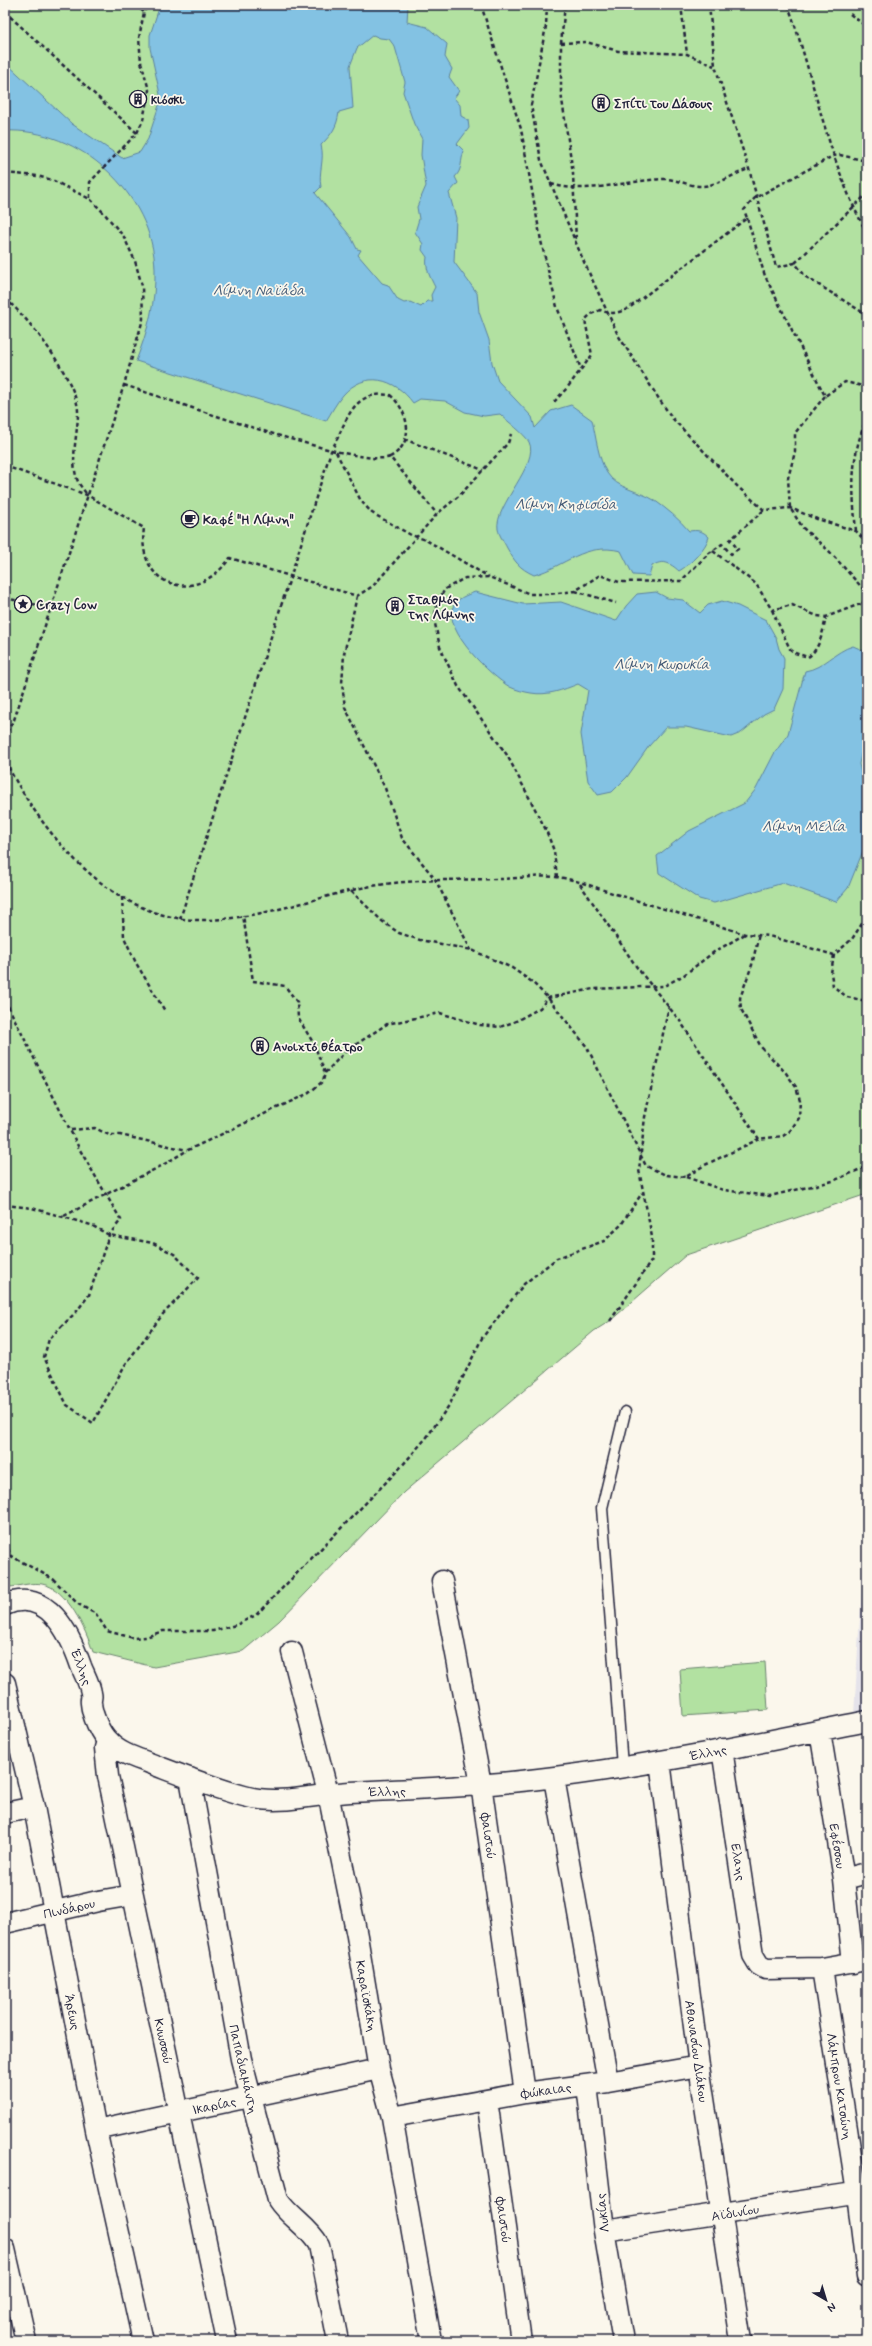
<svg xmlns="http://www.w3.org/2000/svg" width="872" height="2346" viewBox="0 0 872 2346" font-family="Mynerve,sans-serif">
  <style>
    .built { fill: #e5e3ea }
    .green { fill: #b2e1a1; stroke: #6a826e }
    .water { fill: #83c2e3; stroke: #5c82a0; fill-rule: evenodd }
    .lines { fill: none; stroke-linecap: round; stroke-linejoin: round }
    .lane-casing { stroke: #22223b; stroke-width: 13 }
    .street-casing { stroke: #22223b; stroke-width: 23 }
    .path { stroke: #22223b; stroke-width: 2.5; stroke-dasharray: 4 3; stroke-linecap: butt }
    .lane { stroke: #fbf7ec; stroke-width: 10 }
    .street { stroke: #fbf7ec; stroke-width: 20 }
    .labels { text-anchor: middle; stroke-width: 3.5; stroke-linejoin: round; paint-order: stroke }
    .poi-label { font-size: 13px; font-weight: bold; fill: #22223b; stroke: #fbf7ec; text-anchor: start }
    .street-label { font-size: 13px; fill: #22223b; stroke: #fbf7ec }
    .water-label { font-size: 14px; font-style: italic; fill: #445a76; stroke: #fbf7ec }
  </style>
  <rect width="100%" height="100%" fill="#fbf7ec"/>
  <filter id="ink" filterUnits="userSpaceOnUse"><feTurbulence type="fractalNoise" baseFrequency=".025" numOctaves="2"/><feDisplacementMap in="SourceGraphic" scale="8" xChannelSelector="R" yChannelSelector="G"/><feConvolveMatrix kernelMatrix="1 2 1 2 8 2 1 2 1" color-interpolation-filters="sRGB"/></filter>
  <g filter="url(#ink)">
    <!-- built -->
    <path class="built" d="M867 1525V1712L854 1715 859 1632Z"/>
    <!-- green -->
    <path class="green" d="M5 5H867V1194L686 1255 610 1321 594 1331 404 1492 279 1621 243 1651 154 1667 93 1652C86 1630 67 1588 42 1584 32 1582 20 1586 10 1587L5 1582Z
      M765 1662 768 1710 683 1716 680 1669Z"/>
    <!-- water -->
    <path class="water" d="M160 5H408L407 22 427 27 447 44 445 57 452 69 449 77 459 91 454 98 460 105 461 116 468 120 469 128 457 144 464 151C460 161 463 169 455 177L458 183 449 193 456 218 454 262 477 293 479 312 489 340 492 363 498 381 532 417 535 428 551 411 571 405 592 420C596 437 598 458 607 473 617 489 640 491 654 500 667 509 679 519 689 531 697 530 702 530 709 537 706 548 690 565 679 571 670 563 663 559 652 566L649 576 633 575 621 551C584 542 566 566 534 575 519 568 515 562 507 548 504 542 499 535 498 529 494 506 540 463 529 442 525 434 507 421 500 414L484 416 465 412 445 401 420 399 413 403C395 378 365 370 343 395 336 403 331 413 326 421L136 361C148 330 156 302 155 269 153 194 79 127 5 131V62L72 124 122 158 140 152 148 139 161 99 150 48V35ZM373 35 380 38 389 39 395 47 405 82 403 92 414 124 422 139 421 155 426 186 417 207 419 219 415 232 423 244 422 250 427 257C425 268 430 277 435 287L431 295 432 301H427L421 307 410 302 404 303 398 300 388 285 382 283 358 255 361 250 357 249 351 237 315 193 321 187C318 172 325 160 321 145 332 134 337 127 339 112L353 108 350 66 357 48Z
      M475 592 523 604 561 602 616 621 626 606 637 594 656 592 667 598 683 600 700 613 708 605 722 601 738 606 766 620 776 638 779 649 784 658 783 689 774 709 764 714 741 733 731 737 686 727H666L649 746 627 777 612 792 598 795 588 781 581 734 588 690 578 684C563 690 547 696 531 693 525 692 516 690 510 687 491 676 443 631 453 607 457 598 467 595 475 592Z
      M853 646 867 652V743L861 754 859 764 867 803 864 818 867 826V841L848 888 836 902 783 883 714 903 699 899 659 873 657 856 689 831 745 803 756 789 774 754 788 734 805 671C824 668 835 651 853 646Z"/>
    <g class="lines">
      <defs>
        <path id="lane" d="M622 1766 602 1508 625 1412"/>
        <path id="street" d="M442 1581 481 1784 525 2093
          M5 1605C47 1586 70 1634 81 1666 84 1674 90 1684 91 1693 93 1701 90 1695 91 1703 92 1715 100 1734 109 1742 121 1755 141 1759 157 1766 186 1777 214 1788 244 1796 279 1806 315 1794 350 1792 419 1789 487 1786 555 1777 659 1764 763 1742 867 1721
          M292 1652 328 1793 357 1936 379 2069 392 2117 431 2341
          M5 1683 34 1807 96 2130 143 2341
          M820 1731 844 1879 853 1963
          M107 1741 105 1748 108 1776 227 2341
          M722 1749 753 1955 759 1965 766 1969 822 1968 867 1960
          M660 1761 699 2066 741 2341
          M190 1778 241 2059 278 2200C289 2217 309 2227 319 2245L338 2341
          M554 1778 608 2082
          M5 1813 34 1807
          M844 1879 867 1873
          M5 1923 98 1901 133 1895
          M822 1968 857 2193 867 2276
          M587 2085 604 2231 623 2341
          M487 2100 521 2341
          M392 2117 525 2093 608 2082 699 2066
          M96 2130 379 2069
          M604 2231 867 2191
          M5 2249 26 2341"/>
      </defs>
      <!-- lane casing -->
      <use href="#lane" class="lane-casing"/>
      <!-- street casing -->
      <use href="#street" class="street-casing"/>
      <!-- path -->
      <path class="path" d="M135 5 144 12
        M481 5 521 129 541 241 557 307 581 369
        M547 5 546 26 531 105 541 160 584 262 618 335 659 399 673 419 738 487 764 510 790 508 817 519 856 531 867 543
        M565 5 561 43V93L573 173 576 241
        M681 5 687 54
        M709 5 715 66 749 169 776 267 795 263 806 277 867 315
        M788 5C815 81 828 162 867 233
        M5 12 137 133
        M850 14 867 27
        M561 43 586 42 618 51 687 54 714 66
        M5 173 37 176 52 180 90 199 104 213 124 237 135 261 142 286 143 319 124 385 14 720 5 735
        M551 184C587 195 627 180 664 179 677 179 691 187 703 186 719 185 733 174 749 169
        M90 198V182L137 133 143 120 149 90 141 62 139 38 144 12 148 5
        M747 218 765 276 825 396 845 382 867 387
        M795 263 867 194
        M5 299C29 317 78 382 78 412 78 434 70 458 77 479 79 485 84 490 87 495
        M124 385C165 398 362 469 390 457L437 514
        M825 396 795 433V452L788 478 790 508 803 528 830 552 866 592
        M554 402 567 388 592 355 585 320 591 314 600 310C611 315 619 313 629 308L747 218 744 210 755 198 833 156 840 155 867 161
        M404 439 483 470
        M336 452 361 501 372 513 411 535 426 540 489 577
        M5 466 87 495 144 528C136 588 196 606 230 558L357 596 373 586 437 514 460 495 508 443 511 434
        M856 531C852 489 850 457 867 418
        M713 551 756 584 772 610 792 605 817 616 826 617 863 603
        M867 588 863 603 867 606
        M575 591 616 603
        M357 596 344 654 342 684 345 707 385 788 402 838 435 879 471 950
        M5 598 51 608
        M772 610 790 649 795 653 808 657C820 649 823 631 826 617
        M5 761C43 835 114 923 205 920 260 919 313 898 366 887 410 879 454 880 498 879 517 879 537 875 556 877 576 879 599 889 619 895 661 908 703 921 745 934L769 936 834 955 852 939 867 916
        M557 877 554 851 546 830 507 755 458 686 440 647 434 619 438 601 445 589 465 578 489 577 530 594H549L575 591 600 575 619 582 681 581 708 554 722 544 731 554 738 549 730 540 764 510
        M580 884 638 969 680 1021 759 1139
        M351 891 382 921 399 933 420 940 472 950 512 968 532 982 548 998 587 1047 646 1166 666 1175 686 1177 703 1166 759 1139 783 1136 790 1131 799 1118 800 1100 796 1087 786 1073 761 1047 741 1009 740 998 752 965 759 934
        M122 897 124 937 136 963 165 1011
        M180 919 331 451C347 423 350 390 390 395 409 411 416 443 390 457
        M834 955 831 973 833 986 847 997 867 1001
        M5 1000 80 1150 121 1220 109 1235 89 1295 77 1311 49 1339 44 1357 67 1405 93 1423 125 1365 163 1314 198 1278 174 1254 153 1243 109 1235 91 1225 32 1208 5 1205
        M325 1073 346 1051 387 1024 440 1013 480 1025 500 1027 516 1021 540 1008 548 998 593 989 664 986 684 975 714 952 745 934
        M71 1130 95 1128 109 1135H120L187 1150
        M686 1177 723 1190 770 1196 833 1181 863 1168
        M64 1216 161 1166 188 1150 309 1093 323 1081 325 1073 314 1044 298 1018 297 1002 285 986 253 981 243 915
        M610 1321 652 1260V1237L639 1170 645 1117 669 1006
        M5 1542 11 1556 53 1579 78 1604 96 1614 107 1631 134 1638 146 1637 163 1631H213L236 1625 256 1615 400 1468 427 1437 450 1404 482 1338 524 1284 557 1258 604 1241 621 1225 642 1193"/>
      <!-- lane -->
      <use href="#lane" class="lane"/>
      <!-- street -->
      <use href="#street" class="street"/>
    </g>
  </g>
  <!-- icons -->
  <defs>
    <symbol id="building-ring" viewBox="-11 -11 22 22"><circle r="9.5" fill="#fbf7ec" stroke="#22223b" stroke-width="1.5"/><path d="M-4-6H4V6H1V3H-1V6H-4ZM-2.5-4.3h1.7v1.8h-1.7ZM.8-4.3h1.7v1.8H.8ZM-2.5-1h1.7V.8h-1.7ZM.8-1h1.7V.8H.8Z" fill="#22223b"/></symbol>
    <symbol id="cafe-ring" viewBox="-11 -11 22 22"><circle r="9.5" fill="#fbf7ec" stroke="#22223b" stroke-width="1.5"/><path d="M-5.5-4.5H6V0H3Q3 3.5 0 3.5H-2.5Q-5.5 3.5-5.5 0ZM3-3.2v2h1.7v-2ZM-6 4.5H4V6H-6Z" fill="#22223b"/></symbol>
    <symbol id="sight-ring" viewBox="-11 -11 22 22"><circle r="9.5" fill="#fbf7ec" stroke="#22223b" stroke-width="1.5"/><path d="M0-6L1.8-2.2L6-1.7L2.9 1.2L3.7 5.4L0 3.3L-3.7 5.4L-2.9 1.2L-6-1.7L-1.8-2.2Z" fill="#22223b"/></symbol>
  </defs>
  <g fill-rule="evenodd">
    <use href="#building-ring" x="128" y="89" width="20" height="20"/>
    <use href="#building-ring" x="591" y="93" width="20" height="20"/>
    <use href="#cafe-ring" x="180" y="509" width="20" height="20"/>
    <use href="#sight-ring" x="13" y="594" width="20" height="20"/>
    <use href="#building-ring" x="385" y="596" width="20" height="20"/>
    <use href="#building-ring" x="250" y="1036" width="20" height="20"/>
  </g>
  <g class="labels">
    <!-- poi labels -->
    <g class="poi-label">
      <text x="151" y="104">κιόσκι</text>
      <text x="614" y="108">Σπίτι του Δάσους</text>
      <text x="203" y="524">Καφέ "Η Λίμνη"</text>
      <text x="408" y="604">Σταθμός<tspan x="408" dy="15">της Λίμνης</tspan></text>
      <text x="36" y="609">Crazy Cow</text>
      <text x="273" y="1051">Ανοιχτό θέατρο</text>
    </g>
    <!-- street labels -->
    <g class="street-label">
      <text transform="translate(82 1667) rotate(70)" y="5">Έλλης</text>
      <text transform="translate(708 1752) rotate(-11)" y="5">Έλλης</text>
      <text transform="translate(387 1791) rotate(-1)" y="5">Έλλης</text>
      <text transform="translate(489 1836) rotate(82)" y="5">Φαιστού</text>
      <text transform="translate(838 1846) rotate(81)" y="5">Εφέσσου</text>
      <text transform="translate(739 1862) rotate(81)" y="5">Ελαης</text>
      <text transform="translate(69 1908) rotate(-13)" y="5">Πινδάρου</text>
      <text transform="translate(367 1996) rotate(80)" y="5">Καραϊσκάκη</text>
      <text transform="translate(73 2012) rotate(79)" y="5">Άρεως</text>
      <text transform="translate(164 2041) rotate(78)" y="5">Κνωσσού</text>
      <text transform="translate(697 2051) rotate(82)" y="5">Αθανασίου Διάκου</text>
      <text transform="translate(244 2069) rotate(77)" y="5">Παπαδιαμάντη</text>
      <text transform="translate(840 2086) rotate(81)" y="5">Λάμπρου Κατσώνη</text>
      <text transform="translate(546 2090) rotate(-8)" y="5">Φώκαιας</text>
      <text transform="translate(214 2105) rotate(-12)" y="5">Ικαρίας</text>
      <text transform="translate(735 2212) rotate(-9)" y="5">Αϊδινίου</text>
      <text transform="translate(602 2213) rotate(-97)" y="5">Λυκίας</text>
      <text transform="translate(504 2220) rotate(82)" y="5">Φαιστού</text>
    </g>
    <!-- water labels -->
    <g class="water-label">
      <text x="259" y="295">Λίμνη Ναϊάδα</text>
      <text x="566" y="509">Λίμνη Κηφισίδα</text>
      <text x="662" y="669">Λίμνη Κωρυκία</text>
      <text x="804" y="831">Λίμνη Μελία</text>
    </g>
  </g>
  <!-- margin -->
  <rect width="872" height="2346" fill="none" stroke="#fbf7ec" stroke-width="20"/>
  <rect x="10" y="10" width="852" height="2326" fill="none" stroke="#22223b" stroke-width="1.5" filter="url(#ink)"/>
  <!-- north arrow -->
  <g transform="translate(826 2300) rotate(142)" stroke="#fbf7ec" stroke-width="3" paint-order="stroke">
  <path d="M0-3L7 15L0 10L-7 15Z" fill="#22223b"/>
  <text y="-6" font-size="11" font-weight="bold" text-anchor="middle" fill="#22223b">N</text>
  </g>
</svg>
